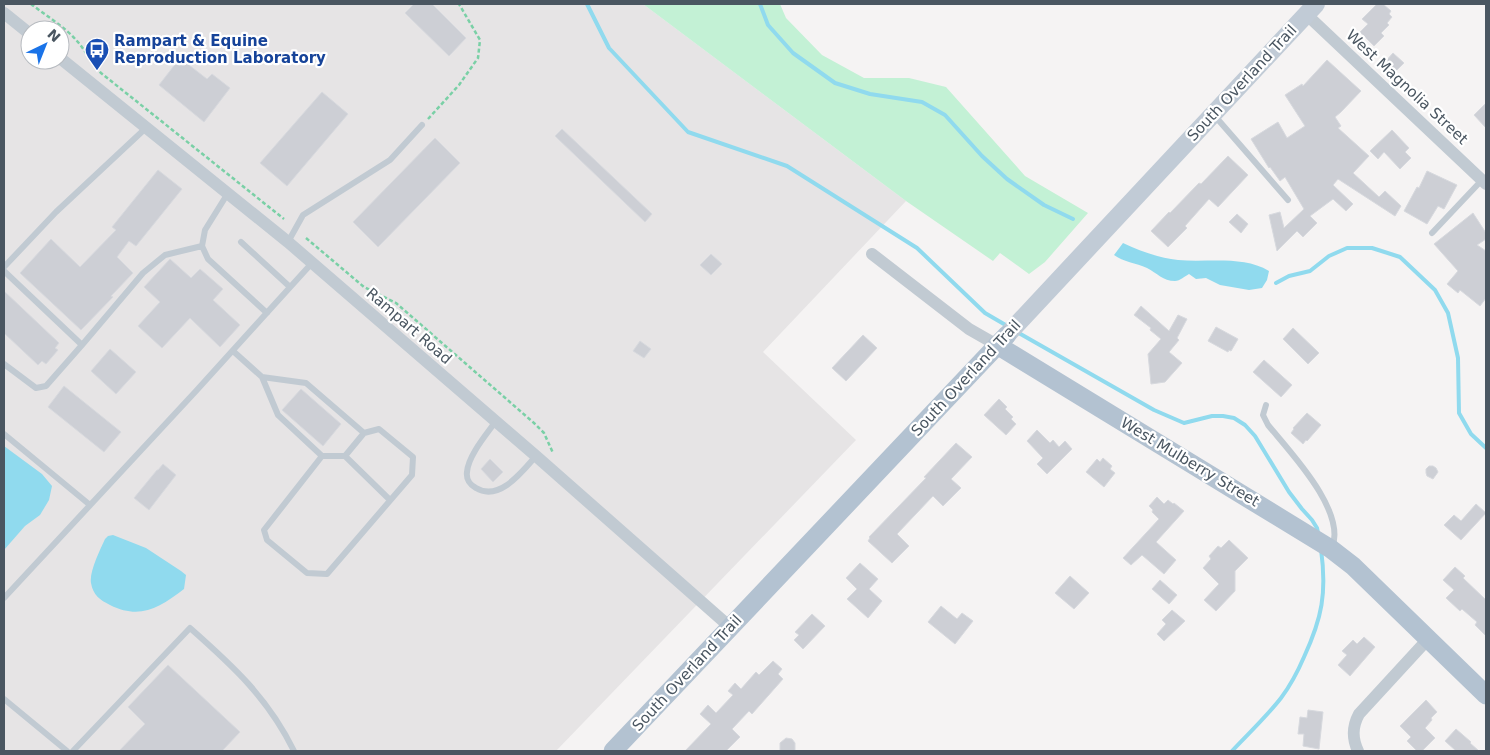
<svg xmlns="http://www.w3.org/2000/svg" width="1490" height="755" viewBox="0 0 1490 755" font-family="'DejaVu Sans',sans-serif">
  <style>
    .education { fill: #e6e4e5; fill-rule: evenodd }
    .green { fill: #c3f1d5 }
    .water { fill: #90daee }
    .lines { fill: none; stroke-linecap: round; stroke-linejoin: round }
    .stream { stroke: #90daee; stroke-width: 4 }
    .building { fill: #cdcfd5; stroke: #d7d9de }
    .path { stroke: #7ad0a6; stroke-width: 2.5; stroke-dasharray: 4 2.5; stroke-linecap: butt }
    .service { stroke: #c1cad2; stroke-width: 6 }
    .minor { stroke: #c1cad2; stroke-width: 12 }
    .secondary { stroke: #c1cbd6; stroke-width: 18 }
    .primary { stroke: #b3c2d1; stroke-width: 19 }
    .labels { text-anchor: middle; stroke-width: 4.5; stroke-linejoin: round; paint-order: stroke }
    .transit-label { font-size: 15px; font-weight: bold; fill: #164399; stroke: #fff; text-anchor: start }
    .street-label { font-size: 15px; fill: #4a5661; stroke: #fff }
  </style>
  <rect width="100%" height="100%" fill="#f5f3f3"/>
  <!-- education -->
  <path class="education" d="M4 4H643L906 201 763 352 856 440 556 751H4ZM30 30H60V60H30Z"/>
  <!-- green -->
  <path class="green" d="M643 4H780L786 18 822 55 864 78H909L946 87 1025 176 1088 213 1045 262 1029 274 1000 253 993 261 906 201Z"/>
  <!-- water -->
  <path class="water" d="M1123 243C1140 251 1159 258 1178 260 1207 263 1242 255 1269 271L1267 280 1262 288 1249 290 1220 285 1206 278 1196 279 1189 274C1185 276 1180 281 1175 281 1163 281 1157 273 1147 268 1136 263 1123 262 1114 255Z
    M4 446 42 474 52 486 49 500 40 515 25 526 4 550Z
    M113 535 146 548 181 571 186 575 184 589C159 608 140 620 110 605 100 600 93 595 91 583 89 572 100 550 105 539L108 536Z"/>
  <g class="lines">
    <!-- stream -->
    <path class="stream" d="M587 4 609 48 688 132 787 166 917 248 985 313 1009 327
      M760 4 768 25 793 53 835 83 870 94 922 102 945 115 982 156 1007 179 1044 205 1073 219
      M1276 283 1289 276 1310 271 1329 256 1347 248H1372L1400 257 1435 290 1448 313 1458 358 1459 413 1471 434 1486 448
      M1017 332 1154 410 1184 423 1212 416H1223L1234 418 1245 425 1255 436 1289 492 1302 509 1312 520 1317 528 1318 533
      M1232 751C1248 734 1267 716 1281 698 1290 686 1298 671 1304 657 1322 618 1327 593 1321 549"/>
  </g>
  <!-- building -->
  <path class="building" d="M414 4H432L466 38 449 56 405 13Z
    M1377 4H1383L1391 11 1389 14 1392 17 1387 23 1389 25 1381 33 1384 36 1374 46 1360 32 1368 24 1362 19Z
    M1393 53 1404 63 1395 72 1385 62Z
    M180 58 207 79 212 74 230 88 204 122 159 85Z
    M1327 60 1361 91 1341 112 1335 117 1341 126 1338 128 1369 156 1353 173 1379 197 1385 191 1401 206 1395 216 1338 179 1333 185 1353 204 1346 211 1333 199 1310 216 1317 223 1303 237 1297 231 1277 251 1269 215 1280 212 1284 228 1304 209 1285 177 1280 181 1270 167 1269 168 1251 139 1278 122 1287 138 1305 126 1285 95 1302 84 1303 86Z
    M322 92 348 114 287 186 260 163Z
    M1486 103V128L1474 115Z
    M562 129 652 214 645 222 555 136Z
    M1392 130 1409 148 1405 152 1411 158 1400 169 1384 152 1378 159 1370 151Z
    M435 138 460 163 378 247 353 222Z
    M1228 156 1248 175 1218 207 1209 199 1185 226 1187 228 1168 247 1151 231 1169 212 1170 213 1199 183 1201 184Z
    M158 170 182 189 136 246 129 241 117 257 133 273 111 296 113 297 81 330 20 273 51 239 80 267 116 230 112 227Z
    M1427 171 1457 185 1444 209 1438 206 1427 224 1404 211 1417 187 1419 188Z
    M1473 213 1486 233V239L1477 245 1486 251V298L1480 306 1460 290 1458 293 1447 284 1458 271 1434 244Z
    M1237 214 1248 224 1241 233 1229 222Z
    M711 254 722 264 711 275 700 265Z
    M170 259 191 278 200 269 223 289 213 300 240 325 220 347 190 318 162 348 138 326 160 302 144 287Z
    M4 291 59 343 55 348 58 350 46 364 42 361 38 365 4 333Z
    M1141 306 1169 331 1178 315 1187 319 1177 338 1179 340 1169 352 1182 363 1165 382 1151 384 1148 354 1161 339 1150 330 1151 328 1134 315Z
    M1216 327 1238 339 1231 351 1229 350 1228 352 1208 341Z
    M1293 328 1319 353 1308 364 1283 339Z
    M863 335 877 348 846 381 832 368Z
    M640 341 651 349 644 358 633 351Z
    M110 349 136 372 116 394 91 371Z
    M1264 360 1292 385 1281 397 1253 372Z
    M64 386 121 432 104 452 48 407Z
    M301 389 341 424 323 446 282 410Z
    M999 399 1007 407 1005 409 1013 417 1011 419 1016 424 1006 435 984 415Z
    M1307 413 1321 425 1307 441 1306 440 1303 444 1291 433 1294 429 1293 428Z
    M1037 430 1050 443 1053 440 1059 447 1065 441 1072 449 1047 474 1037 464 1043 458 1027 441Z
    M956 443 972 457 951 479 961 488 943 506 933 496 897 534 909 546 892 563 868 541 870 538 869 537 926 478 924 477Z
    M1103 458 1112 466 1110 469 1115 473 1104 487 1086 472 1097 459 1100 462Z
    M490 459 503 472 493 482 481 469Z
    M163 464 176 475 149 510 134 498 157 470H158Z
    M1429 466H1433L1436 468 1438 472 1433 479 1427 476 1426 473V469Z
    M1157 497 1164 504 1168 500 1173 504 1174 503 1184 511 1156 542 1176 560 1164 574 1142 555 1131 565 1123 558 1159 519 1152 512 1153 510 1149 506Z
    M1476 504 1486 513 1461 540 1444 525 1454 515 1461 521Z
    M1229 540 1248 558 1235 571V591L1216 611 1204 600 1219 584 1203 568 1211 559 1209 556 1218 546 1221 548Z
    M860 563 878 579 869 589 882 601 868 618 847 599 857 589 846 578Z
    M1455 567 1465 576 1463 578 1486 600V636L1475 625 1477 622 1462 609 1460 611 1446 598 1454 590 1443 580Z
    M1070 576 1089 593 1074 609 1055 593Z
    M1160 580 1177 595 1169 604 1152 589Z
    M941 606 957 619 962 613 973 621 955 644 928 622Z
    M1172 610 1185 621 1164 641 1157 634 1166 624 1162 620Z
    M812 614 825 626 803 649 794 640 799 635 795 632Z
    M1364 637 1375 647 1350 676 1338 665 1347 655 1342 651 1353 640 1357 644Z
    M773 661 782 669 778 674 783 679 752 714 749 711 732 729 740 737 726 751H685L711 724 700 714 708 705 716 713 733 695 728 691 735 683 741 689 756 672 759 675Z
    M168 665 240 732 222 751H119L145 724 128 707Z
    M1426 700 1437 712 1431 718 1432 720 1425 728 1435 738 1422 751H1417L1407 741 1411 737 1400 726Z
    M1308 710 1323 712 1319 749 1303 746 1304 734H1298L1300 717 1307 718Z
    M1456 729 1471 742 1470 743 1479 751H1456L1445 741Z
    M786 738 792 739 795 743V751H780V743Z"/>
  <g class="lines">
    <!-- path -->
    <path class="path" d="M31 4C45 15 65 27 77 41 86 51 91 63 101 73L284 219
      M428 119 459 85 478 58 480 40 459 4
      M306 238 364 287 396 303 534 423 544 433 553 453"/>
    <!-- service -->
    <path class="service" d="M1214 115 1288 200
      M228 193 205 230 202 246 208 259 267 313
      M1432 233 1482 180
      M241 242 290 287
      M288 242 303 215 390 160 422 125
      M4 267 56 212 147 127
      M4 271 82 345 46 386 36 388 4 364
      M82 345 143 273 165 255 202 246
      M233 351 262 377 306 383 364 433 345 456H322L278 415 262 377
      M1266 405 1263 415 1268 425C1290 452 1347 511 1332 548
      M496 421C486 435 468 456 467 472 466 479 470 485 476 488 499 502 522 472 536 456
      M4 434 90 505
      M322 456 264 530 267 540 307 573 327 574 412 475 413 457 379 429 364 433
      M345 456 390 500
      M4 598 196 391 312 263
      M4 699 67 751
      M73 751 190 628C233 666 268 698 294 751"/>
    <!-- minor -->
    <path class="minor" d="M4 13 30 34
      M1306 14 1486 184
      M60 58 288 242 536 456 730 627
      M872 254 969 329 997 345
      M1358 751C1352 738 1352 727 1359 714L1428 639"/>
    <!-- secondary -->
    <path class="secondary" d="M1007 335 1316 4"/>
    <!-- primary -->
    <path class="primary" d="M997 345 1331 549 1353 566 1486 695
      M613 751 1007 335"/>
  </g>
  <!-- icons -->
  <defs>
    <symbol id="bus-pin" viewBox="-11 -11 22 30"><path d="M0 17L-7.5 6A9.5 9.5 0 1 1 7.5 6Z" fill="#1a4fb4" stroke="#fff"/><path d="M-5-6H5V4H4V6H2V4H-2V6H-4V4H-5ZM-3.5-4V0h7V-4ZM-3.5 1.2v1.5H-2V1.2ZM2 1.2v1.5H3.5V1.2Z" fill="#fff"/></symbol>
  </defs>
  <g fill-rule="evenodd">
    <use href="#bus-pin" x="83" y="36" width="28" height="38"/>
  </g>
  <g class="labels">
    <!-- transit labels -->
    <g class="transit-label">
      <text x="114" y="46">Rampart &amp; Equine<tspan x="114" dy="17">Reproduction Laboratory</tspan></text>
    </g>
    <!-- street labels -->
    <g class="street-label">
      <text transform="translate(1242 83) rotate(-47)" y="5">South Overland Trail</text>
      <text transform="translate(1407 87) rotate(43)" y="5">West Magnolia Street</text>
      <text transform="translate(409 326) rotate(41)" y="5">Rampart Road</text>
      <text transform="translate(966 378) rotate(-47)" y="5">South Overland Trail</text>
      <text transform="translate(1190 462) rotate(31)" y="5">West Mulberry Street</text>
      <text transform="translate(687 673) rotate(-47)" y="5">South Overland Trail</text>
    </g>
  </g>
  <!-- border -->
  <rect width="1490" height="755" fill="none" stroke="#4a5661" stroke-width="10"/>
  <!-- north arrow -->
  <g transform="translate(45 45) rotate(43)"><circle r="24" fill="#ffffff" stroke="#b7bbc0"/>
  <path d="M0-4L9 19L0 12L-9 19Z" fill="#1a73e8"/>
  <text y="-8" font-size="14" font-weight="bold" text-anchor="middle" fill="#4a5661">N</text>
  </g>
</svg>
